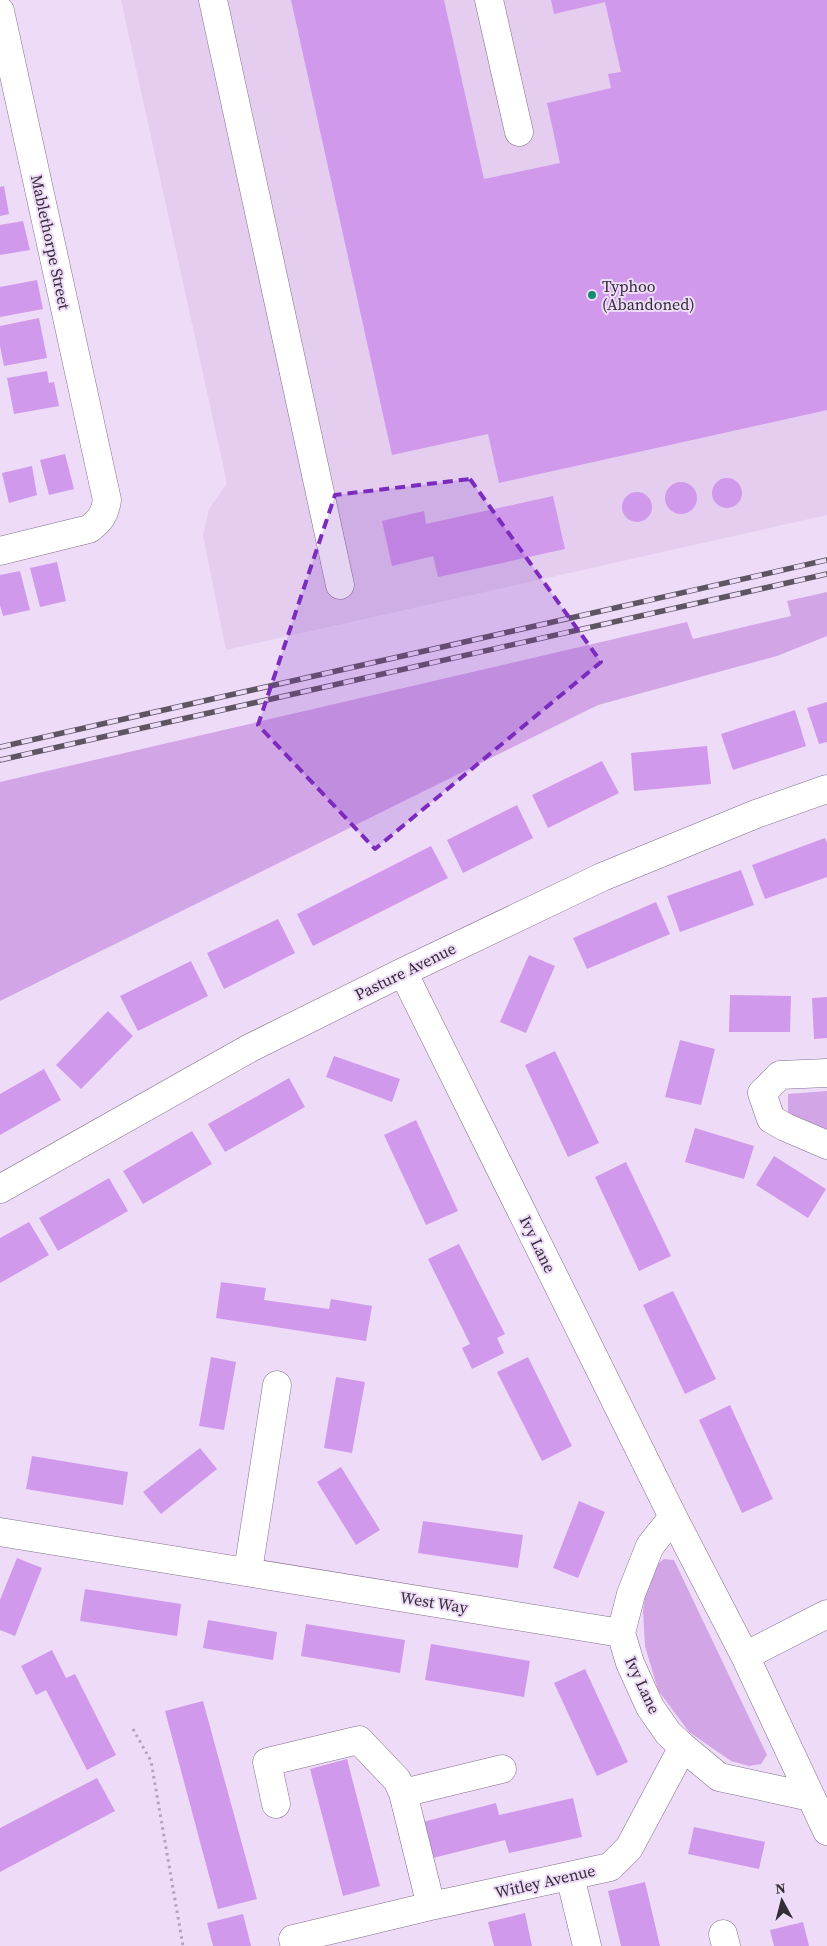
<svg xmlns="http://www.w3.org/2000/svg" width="827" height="1946" viewBox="0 0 827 1946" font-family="'Source Serif 4',serif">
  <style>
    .built { fill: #e4cdef }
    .green { fill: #d2a5e7 }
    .building { fill: #d199eb }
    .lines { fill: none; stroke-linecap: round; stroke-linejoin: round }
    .minor-casing { stroke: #82708a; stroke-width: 29 }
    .path { stroke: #b2a3ba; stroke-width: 3; stroke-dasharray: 2.5 4; stroke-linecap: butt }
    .minor { stroke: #fff; stroke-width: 28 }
    .rail-casing { stroke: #5e5463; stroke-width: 5.5 }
    .rail { stroke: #eedbf8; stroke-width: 4; stroke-dasharray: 11; stroke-linecap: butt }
    .marked { fill: #7b2cbf; fill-opacity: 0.2; stroke: #7b2cbf; stroke-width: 4; stroke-dasharray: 10 6; stroke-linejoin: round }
    .poi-dot { fill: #138e72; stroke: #eedbf8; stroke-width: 2 }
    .labels { text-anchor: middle; stroke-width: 4; stroke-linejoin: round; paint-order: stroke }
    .street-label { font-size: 16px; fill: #342c37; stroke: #eedbf8 }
    .poi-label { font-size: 16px; fill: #342c37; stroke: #eedbf8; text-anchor: start }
  </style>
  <rect width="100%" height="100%" fill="#eedbf8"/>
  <!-- built -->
  <path class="built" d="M121 0H827V515L226 650 203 535 209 509 227 483Z"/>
  <!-- green -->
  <path class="green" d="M827 592V636L777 656 598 705 0 1001V782L687 622 693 639 791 616 787 601Z
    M827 1091V1130L788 1116V1094Z
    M664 1559 674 1560 767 1755 761 1764 749 1766 731 1761 689 1732 658 1690 645 1646 643 1611 649 1571Z"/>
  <!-- building -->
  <path class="building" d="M291 0H444L484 179 560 163 547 103 611 88 608 74 621 72 605 2 554 14 551 0H827V410L499 483 488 434 392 455Z
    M4 186 9 214 0 216V187Z
    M23 221 30 250 0 255V225Z
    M37 280 43 309 0 317V287Z
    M39 318 47 358 4 366 0 346V326Z
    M47 371 49 383 54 382 59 406 14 414 7 378Z
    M65 454 74 489 49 495 40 460Z
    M32 466 37 495 9 503 2 473Z
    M712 493a15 15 0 1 1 30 0a15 15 0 1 1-30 0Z
    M665 498a16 16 0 1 1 32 0a16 16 0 1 1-32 0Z
    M622 507a15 15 0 1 1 30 0a15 15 0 1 1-30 0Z
    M553 496 565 549 438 577 433 556 392 566 382 521 424 511 426 524Z
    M57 562 66 601 40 607 30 568Z
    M20 571 30 610 3 616 0 605V575Z
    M827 702V742L819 744 807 708Z
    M795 710 806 746 733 770 721 734Z
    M707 746 711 784 634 791 631 753Z
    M602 761 619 793 548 828 532 795Z
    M517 805 533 838 463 873 447 840Z
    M825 838 827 843V877L765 899 752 865Z
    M431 846 448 878 313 946 297 914Z
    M741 870 754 905 680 932 667 896Z
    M656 902 670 934 587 969 573 938Z
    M278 919 295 953 224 989 207 953Z
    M529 955 555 966 526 1033 500 1022Z
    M191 961 208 996 138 1031 120 996Z
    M730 995 791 996 790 1032H729Z
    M827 997V1038L814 1039 812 998Z
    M108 1011 133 1036 81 1089 56 1065Z
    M680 1040 715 1049 701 1105 665 1097Z
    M555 1051 599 1143 568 1157 525 1065Z
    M334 1056 400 1079 392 1102 326 1077Z
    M44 1069 61 1100 0 1135V1094Z
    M289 1078 305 1107 225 1152 208 1124Z
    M416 1120 458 1211 426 1225 384 1135Z
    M695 1128 754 1146 744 1179 685 1162Z
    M192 1131 212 1164 143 1204 123 1171Z
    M774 1156 826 1189 808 1218 756 1185Z
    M626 1162 671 1256 639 1271 595 1177Z
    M109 1178 128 1211 58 1251 39 1218Z
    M29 1222 49 1255 0 1283V1238Z
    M459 1244 505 1334 497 1338 504 1353 472 1369 462 1348 470 1344 428 1259Z
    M221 1282 266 1288 264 1300 329 1309 331 1299 372 1306 366 1341 216 1318Z
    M673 1291 716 1379 685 1394 643 1305Z
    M211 1357 236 1362 224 1430 199 1426Z
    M528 1357 572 1446 542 1461 497 1372Z
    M336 1377 365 1382 352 1453 324 1448Z
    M730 1405 773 1499 742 1513 699 1420Z
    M200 1448 217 1469 161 1514 143 1492Z
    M32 1456 128 1472 123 1505 26 1489Z
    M341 1467 380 1530 356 1545 317 1482Z
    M579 1501 605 1512 578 1578 553 1568Z
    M423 1521 523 1535 518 1568 418 1553Z
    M17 1558 42 1568 15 1636 0 1630V1600Z
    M85 1589 181 1604 177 1636 80 1621Z
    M208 1620 277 1632 273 1660 203 1648Z
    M306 1624 405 1640 400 1673 301 1656Z
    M431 1644 530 1661 524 1697 425 1680Z
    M52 1650 66 1678 75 1674 116 1755 87 1770 46 1690 36 1695 21 1666Z
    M585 1669 628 1762 597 1776 554 1683Z
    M203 1701 257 1899 218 1909 165 1711Z
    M347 1759 380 1886 343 1896 310 1769Z
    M97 1778 115 1811 0 1872V1828Z
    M573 1798 582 1837 509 1853 505 1840 433 1858 423 1822 496 1803 499 1815Z
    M694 1827 765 1842 759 1869 688 1854Z
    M645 1882 660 1946H621L608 1891Z
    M525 1913 532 1946H494L488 1922Z
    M243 1914 251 1946H213L207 1923Z
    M803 1922 809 1946H774L770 1930Z"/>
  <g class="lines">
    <defs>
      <path id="minor" d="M213 0 340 585
        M489 0 519 132
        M0 11 107 500C105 514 100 521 89 529L0 551
        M403 972 673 1517 745 1656 827 1831
        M827 1073 780 1075 762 1093 771 1119 785 1127 827 1145
        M0 1189 250 1048 403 972 602 877 756 814 827 789
        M673 1517 650 1546 631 1594 621 1633 630 1663 650 1707 668 1733 683 1747 719 1777 811 1797
        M0 1532 621 1633
        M248 1571 277 1385
        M745 1656 827 1614
        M403 1793 502 1769
        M276 1804 267 1762 359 1740 397 1780 403 1793 431 1906
        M570 1876 587 1946
        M723 1934 726 1946
        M295 1946 293 1939 431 1906 610 1867 629 1848 683 1747"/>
    </defs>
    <!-- minor casing -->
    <use href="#minor" class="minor-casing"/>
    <!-- path -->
    <path class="path" d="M133 1729 151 1761 183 1946"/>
    <!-- minor -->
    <use href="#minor" class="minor"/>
    <defs>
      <path id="rail" d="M0 747 827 560
        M0 760 827 574"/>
    </defs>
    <!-- rail casing -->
    <use href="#rail" class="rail-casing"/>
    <!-- rail -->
    <use href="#rail" class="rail"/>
  </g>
  <!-- marked area -->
  <path class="marked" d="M470 479 601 662 375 849 258 725 335 495Z"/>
  <!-- markers -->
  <circle class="poi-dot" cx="592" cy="295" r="5"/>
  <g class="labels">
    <!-- street labels -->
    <g class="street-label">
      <text transform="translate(51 242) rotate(78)" y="6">Mablethorpe Street</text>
      <text transform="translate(405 971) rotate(-26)" y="6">Pasture Avenue</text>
      <text transform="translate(538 1244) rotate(64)" y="6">Ivy Lane</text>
      <text transform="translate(434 1602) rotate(9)" y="6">West Way</text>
      <text transform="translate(643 1685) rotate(65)" y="6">Ivy Lane</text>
      <text transform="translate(545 1881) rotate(-13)" y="6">Witley Avenue</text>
    </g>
    <!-- poi labels -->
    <g class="poi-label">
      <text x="602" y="292">Typhoo<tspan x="602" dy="18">(Abandoned)</tspan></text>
    </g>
  </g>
  <!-- north arrow -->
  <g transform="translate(782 1901) rotate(353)" stroke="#eedbf8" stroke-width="4" paint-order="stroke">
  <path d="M0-4L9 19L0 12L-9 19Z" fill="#342c37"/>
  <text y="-8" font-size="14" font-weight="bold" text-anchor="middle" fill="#342c37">N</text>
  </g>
</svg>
